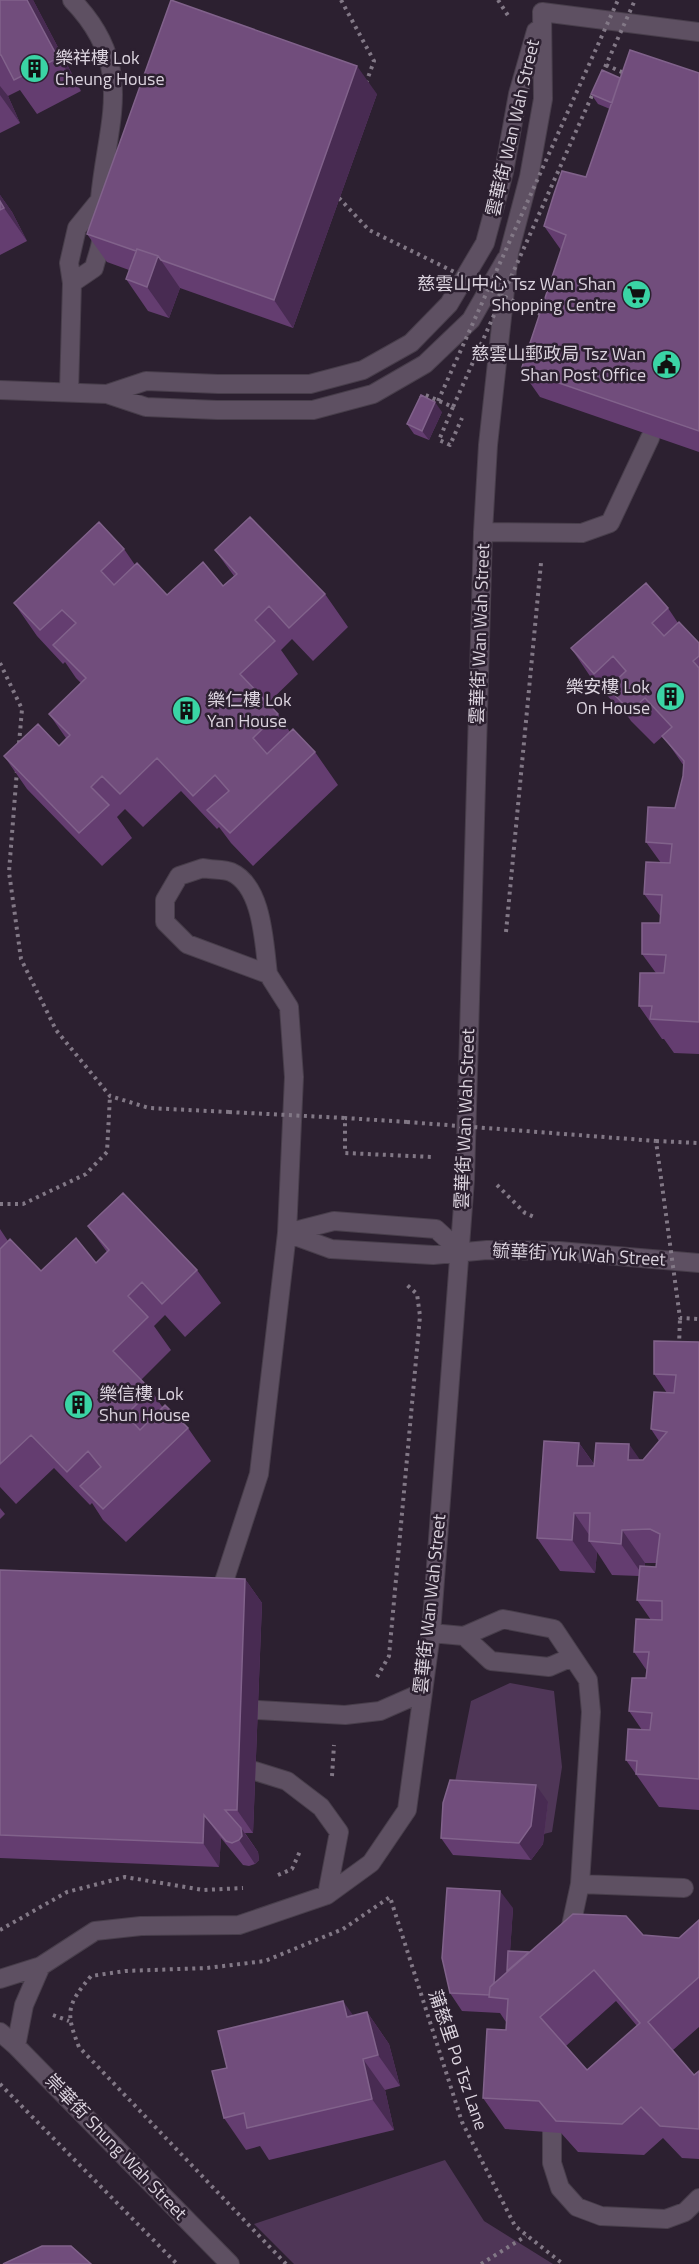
<svg xmlns="http://www.w3.org/2000/svg" width="699" height="2264" viewBox="0 0 699 2264" font-family="'Titillium Web','Noto Sans TC',sans-serif">
  <style>
    .green { fill: #4f3657 }
    .lines { fill: none; stroke-linecap: round; stroke-linejoin: round }
    .minor-casing { stroke: #483e4b; stroke-width: 20 }
    .path { stroke: #827886; stroke-width: 4; stroke-dasharray: 3 4.5; stroke-linecap: butt }
    .minor { stroke: #5e5062; stroke-width: 18 }
    .path-bridge { stroke: #827886; stroke-width: 4; stroke-dasharray: 3 4.5; stroke-linecap: butt }
    .wall { fill: #643d70; fill-rule: evenodd }
    .shaded-wall { fill: #482b52 }
    .building { fill: #714d7c; stroke: #81628b; stroke-width: 1.5; fill-rule: evenodd }
    .labels { text-anchor: middle; stroke-width: 5; stroke-linejoin: round; paint-order: stroke }
    .poi-label { font-size: 18px; fill: #dbd3de; stroke: #2c2030; text-anchor: start }
    .street-label { font-size: 18px; fill: #dbd3de; stroke: #2c2030 }
  </style>
  <rect width="100%" height="100%" fill="#2c2030"/>
  <!-- green -->
  <path class="green" d="M510 1683 554 1691 562 1767 552 1832 519 1840 451 1802 471 1701Z
    M445 2160 484 2221 553 2264H294L254 2224Z"/>
  <g class="lines">
    <defs>
      <path id="minor" d="M72 0C137 67 107 121 100 199 98 213 102 227 101 241 100 250 96 259 94 268L72 283
        M542 12 699 32
        M0 390 107 394 146 407 217 410H313L373 394 425 364 471 320 506 259
        M69 392 72 283 69 263 77 228 99 201
        M107 394 146 381 218 384H310L363 370 411 343 449 304 485 243 504 172 518 94 536 31
        M483 532 582 533 610 523 650 438
        M203 868C211 870 224 869 231 872 263 886 264 944 268 974L187 944 165 922V900L179 876Z
        M287 1233 331 1249 433 1255 487 1250 559 1251 699 1263
        M287 1233 334 1221 436 1229 460 1251
        M218 1600 259 1474 287 1233 294 1077 289 1007 268 974
        M431 1633 464 1636 503 1619 554 1629 588 1680 591 1712 580 1884 569 1935
        M464 1636 491 1661 549 1667 572 1657
        M258 1710 345 1715 380 1711 421 1693
        M255 1771 287 1781 321 1807 339 1832 327 1895
        M580 1884 684 1888
        M0 1979 41 1966 95 1931 141 1926 239 1925 327 1895 371 1863 407 1810 431 1633 465 1179 483 532 488 445 509 253 529 177 543 99 542 12
        M0 2032 16 2046 230 2264
        M16 2046 24 2005 41 1966
        M552 2132V2163L560 2188 577 2207 601 2216 666 2219 685 2212 699 2198"/>
    </defs>
    <!-- minor casing -->
    <use href="#minor" class="minor-casing"/>
    <!-- path -->
    <path class="path" d="M341 0 374 61 366 83
      M498 0 509 17
      M606 65 624 73 622 76
      M0 663 22 709 19 744
      M17 770 9 872 21 959 56 1030 110 1096 149 1108 229 1112
      M506 932 541 563
      M407 1122 345 1118V1153L433 1157 432 1159
      M656 1141 699 1143
      M497 1185 525 1213 534 1217
      M0 1204H23L86 1174 107 1152 110 1096
      M679 1346 680 1318
      M377 1677 389 1656 420 1316 417 1294 407 1285
      M332 1776 334 1745
      M278 1875 292 1869 301 1849
      M0 1930 67 1892 125 1877 203 1890 243 1888
      M53 2015 69 2021
      M0 2084 177 2264
      M286 2264 79 2047C65 2012 67 2005 91 1976L125 1971 207 1968 265 1961 343 1929 390 1897 462 2122 515 2226 563 2264
      M481 2264 526 2236"/>
    <!-- minor -->
    <use href="#minor" class="minor"/>
    <!-- path-bridge -->
    <path class="path-bridge" d="M602 74 635 0
      M339 198 369 230 542 315
      M421 398 423 394 453 407 594 91
      M438 401 618 0
      M453 407 439 440 450 445 462 418
      M229 1112 345 1118
      M407 1122 656 1141 680 1318 699 1319"/>
  </g>
  <!-- wall -->
  <path class="wall" d="M0 0H33L81 91 37 114 20 90 8 96 20 123 0 133Z
    M699 73V452L540 397 521 370 561 250 544 226 586 177 610 109 598 104 591 94 620 78Z
    M377 94 293 328 180 288 169 318 148 311 126 279 129 270 107 262 87 234Z
    M0 195 12 212 27 241 0 255Z
    M442 412 429 440 414 434 407 424Z
    M124 549 135 565 167 595 223 586 234 576 215 550 325 594 348 627 313 661 292 639 281 650 298 674 268 703 278 714 290 732 315 752 338 785 253 866 231 843 219 827 217 829 181 791 143 827 125 809 117 817 132 838 102 866 27 789 4 756 59 746 66 738 49 714 81 683 76 678 65 662 63 664 37 636 14 603Z
    M668 608 678 623 699 643V1054L674 1053 664 1039H662L639 1006 656 973 642 954 660 923 661 917 644 894 661 863 646 842 675 808 683 776 684 766 663 736 654 744 631 721 620 705 618 707 594 682 571 648Z
    M88 1226 197 1270 221 1303 185 1337 165 1315 154 1326 171 1350 141 1380 151 1390 163 1408 188 1428 211 1461 126 1542 103 1520 92 1503 90 1505 54 1468 16 1504 0 1487V1229L8 1241 41 1271 96 1263 107 1252Z
    M699 1342V1810L659 1807 626 1760 642 1730 629 1711 646 1678 647 1671 634 1652 651 1620 637 1600 639 1576 612 1575 597 1552 595 1573 560 1571 537 1538 579 1443 594 1464 643 1460 659 1441 651 1429 667 1393 654 1374ZM645 1563H656V1567L645 1566Z
    M0 1508 5 1514 0 1519Z
    M0 1570 245 1579 262 1603 253 1833H245L258 1852 259 1860 255 1864 249 1866 243 1865 221 1838 219 1867 0 1858Z
    M548 1802 543 1844 531 1860 453 1855 441 1838Z
    M513 1908 510 1951 529 1952 643 1935 679 1938 699 1920V2027L673 2050 694 2075 699 2071V2159L682 2158 663 2138 644 2155 578 2152 561 2133 505 2129 483 2098 506 2030V2022L500 2013 462 2011 450 1993ZM616 2001 637 2026 587 2070 566 2046Z
    M367 2012 389 2044 400 2086 385 2090 394 2130 269 2160 260 2146 246 2150 224 2118 227 2068 353 2016Z"/>
  <!-- shaded-wall -->
  <path class="shaded-wall" d="M27 0H33L81 91 58 58Z
    M357 66 377 94 293 328 274 300Z
    M0 86 8 96 20 123 0 95Z
    M0 195 12 212 27 241 4 208 0 201Z
    M158 256 180 288 169 318 147 287Z
    M435 402 442 412 429 440 422 431Z
    M579 1443 602 1476 577 1466Z
    M629 1444 652 1477 628 1460Z
    M574 1513 594 1542 589 1541 597 1552 595 1573 572 1540Z
    M622 1530 645 1563 644 1577 621 1544Z
    M245 1579 262 1603 253 1833 237 1810Z
    M536 1785 548 1802 543 1844 531 1860 519 1843Z
    M204 1815 221 1838 219 1867 203 1843Z
    M241 1828 258 1852 259 1860 255 1864 239 1840Z
    M500 1891 513 1908 507 1999 493 1995Z
    M343 2001 365 2032 347 2017Z
    M367 2012 389 2044 400 2086 378 2055Z
    M363 2059 385 2090 394 2130 372 2099Z"/>
  <!-- building -->
  <path class="building" d="M0 0H27L58 58 14 80 1 55H0Z
    M171 0 357 66 274 300 161 260 158 256 137 249 136 251 87 234Z
    M630 50 699 73V431L521 370 566 235 544 226 554 194 562 171 586 177Z
    M602 70 620 78 612 103 591 94Z
    M0 201 4 208 0 210Z
    M137 249 158 256 147 287 126 279Z
    M421 395 435 402 422 431 407 424Z
    M250 517 325 594 289 628 269 606 255 620 275 641 240 674 278 714 253 738 267 754 293 729 315 752 230 833 207 810 229 791 215 775 193 796 157 758 120 794 102 776 91 787 109 805 79 833 4 756 38 724 59 746 70 735 49 714 86 678 53 645 76 623 62 610 40 630 14 603 99 522 124 549 101 571 114 585 137 563 167 595 203 562 223 586 237 574 215 550Z
    M646 583 668 608 652 623 664 636 679 622 699 643V656L693 661 699 668V1022L650 1019 652 1006H639L640 973H664L666 955 642 954V923H660L662 895 644 894 646 862 670 863 672 844 646 842 648 807 675 808 683 776 684 761 662 736 672 727 645 698 630 711 608 688 626 671 613 656 594 674 571 648Z
    M123 1193 197 1270 162 1304 142 1282 128 1296 148 1317 113 1351 151 1390 126 1415 140 1430 165 1405 188 1428 103 1509 80 1486 101 1467 88 1451 67 1472 31 1435 0 1464V1249L10 1239 41 1271 76 1238 96 1263 109 1250 88 1226Z
    M654 1341 699 1342V1779L636 1774 637 1761 626 1760 628 1729 650 1730 652 1713 629 1711 632 1678H646L649 1652H634L636 1619 662 1620V1601L637 1600 640 1566 656 1567 660 1534 650 1529 622 1530 621 1544 589 1541 590 1513H574L572 1540 537 1538 544 1441 579 1443 577 1466H594L596 1443 629 1444 628 1460H643L667 1432 651 1429 654 1392 674 1393 676 1375 654 1374Z
    M0 1570 245 1579 237 1810H225L241 1828 242 1836 239 1840 232 1843 226 1841 204 1815 203 1843 0 1835Z
    M450 1780 536 1785 531 1826 519 1843 441 1838 443 1803Z
    M447 1888 500 1891 494 1983 490 1987 489 1995 450 1993 442 1958Z
    M573 1914 626 1916 643 1935 679 1938 699 1920V1977L648 2022 694 2075 699 2071V2129L660 2126 641 2107 622 2124 556 2121 539 2101 483 2098 487 2029 506 2030 508 1999 489 1997 490 1987ZM594 1970 640 2023 587 2070 540 2017Z
    M508 1951 529 1952 507 1971Z
    M343 2001 347 2017 367 2012 378 2055 363 2059 372 2099 247 2128 244 2113 224 2118 212 2071 227 2068 218 2031Z
    M42 2246H71L91 2264H3Z"/>
  <!-- icons -->
  <defs>
    <symbol id="building-disc" viewBox="-11 -11 22 22"><circle r="9.5" fill="#3ad4a5" stroke="#2c2030"/><path d="M-4-6H4V6H1V3H-1V6H-4ZM-2.5-4.3h1.7v1.8h-1.7ZM.8-4.3h1.7v1.8H.8ZM-2.5-1h1.7V.8h-1.7ZM.8-1h1.7V.8H.8Z" fill="#111"/></symbol>
    <symbol id="supermarket-disc" viewBox="-11 -11 22 22"><circle r="9.5" fill="#3ad4a5" stroke="#2c2030"/><path d="M-6-5.5h2.5l.6 2H6L4.5 2H-2.5L-4.4-4H-6ZM-1.5 3.2a1.3 1.3 0 1 0 .1 0ZM3 3.2a1.3 1.3 0 1 0 .1 0Z" fill="#111"/></symbol>
    <symbol id="civic-disc" viewBox="-11 -11 22 22"><circle r="9.5" fill="#3ad4a5" stroke="#2c2030"/><path d="M-.6-6.5H3V-4.5H.6V-3L4-1V1h2V6H-6V1h2V-1L-.6-3ZM-1.2 2.5V6h2.4V2.5Z" fill="#111"/></symbol>
  </defs>
  <g fill-rule="evenodd">
    <use href="#building-disc" x="18" y="52" width="33" height="33"/>
    <use href="#supermarket-disc" x="620" y="278" width="33" height="33"/>
    <use href="#civic-disc" x="650" y="348" width="33" height="33"/>
    <use href="#building-disc" x="654" y="680" width="33" height="33"/>
    <use href="#building-disc" x="170" y="694" width="33" height="33"/>
    <use href="#building-disc" x="62" y="1388" width="33" height="33"/>
  </g>
  <g class="labels">
    <!-- poi labels -->
    <g class="poi-label">
      <text x="55" y="64">樂祥樓 Lok<tspan x="55" dy="21">Cheung House</tspan></text>
      <text x="616" y="290" text-anchor="end">慈雲山中心 Tsz Wan Shan<tspan x="616" dy="21">Shopping Centre</tspan></text>
      <text x="646" y="360" text-anchor="end">慈雲山郵政局 Tsz Wan<tspan x="646" dy="21">Shan Post Office</tspan></text>
      <text x="650" y="693" text-anchor="end">樂安樓 Lok<tspan x="650" dy="21">On House</tspan></text>
      <text x="207" y="706">樂仁樓 Lok<tspan x="207" dy="21">Yan House</tspan></text>
      <text x="99" y="1400">樂信樓 Lok<tspan x="99" dy="21">Shun House</tspan></text>
    </g>
    <!-- street labels -->
    <g class="street-label">
      <text transform="translate(513 128) rotate(-77)" y="6">雲華街 Wan Wah Street</text>
      <text transform="translate(480 634) rotate(-88)" y="6">雲華街 Wan Wah Street</text>
      <text transform="translate(465 1119) rotate(-88)" y="6">雲華街 Wan Wah Street</text>
      <text transform="translate(579 1255) rotate(3)" y="6">毓華街 Yuk Wah Street</text>
      <text transform="translate(430 1604) rotate(-84)" y="6">雲華街 Wan Wah Street</text>
      <text transform="translate(458 2060) rotate(71)" y="6">蒲慈里 Po Tsz Lane</text>
      <text transform="translate(116 2147) rotate(46)" y="6">崇華街 Shung Wah Street</text>
    </g>
  </g>
</svg>
